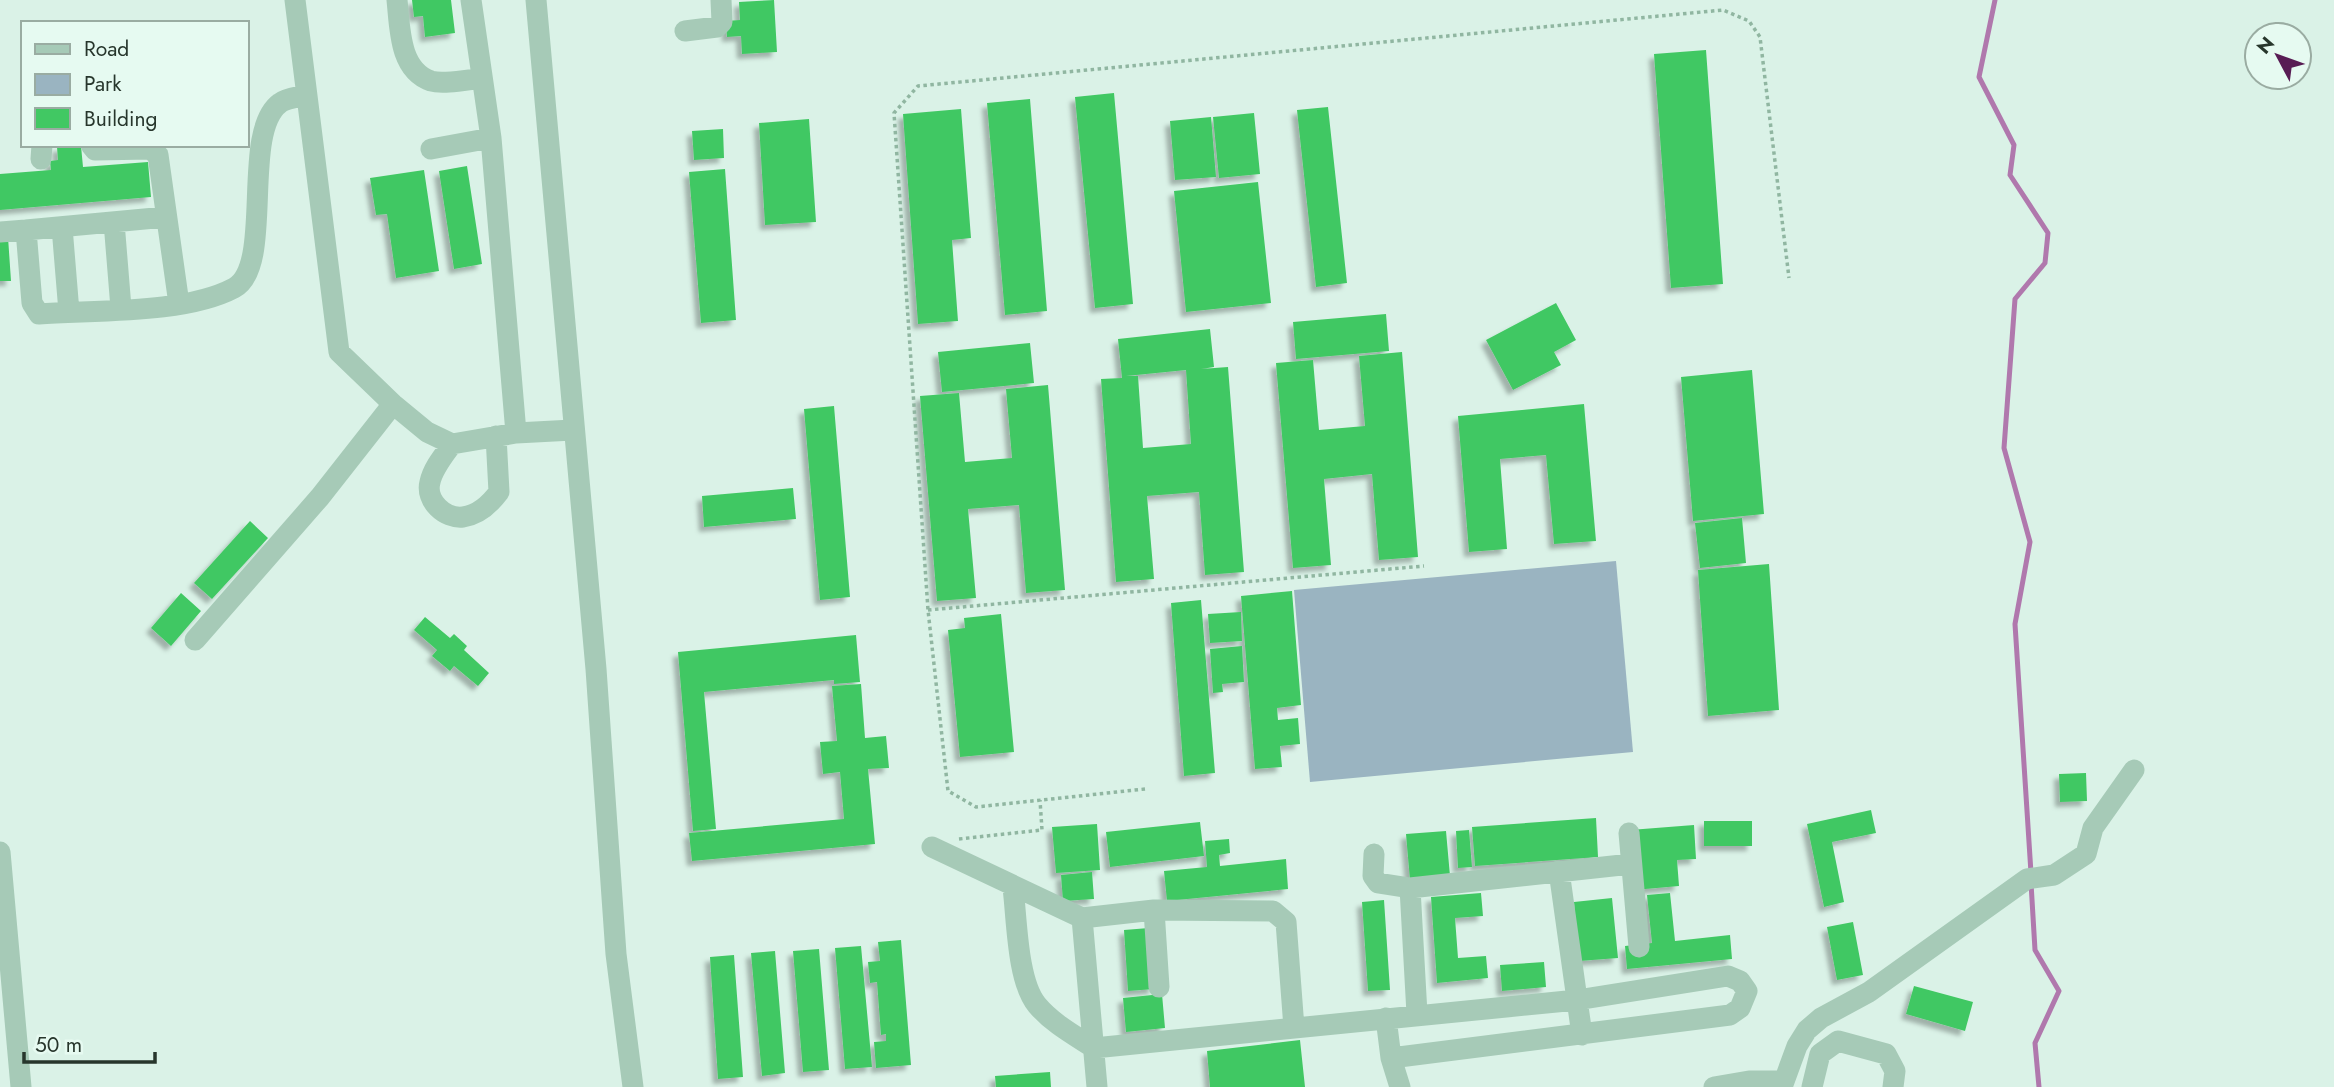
<svg xmlns="http://www.w3.org/2000/svg" width="2334" height="1087" viewBox="0 0 2334 1087" font-family="Jost,sans-serif">
  <style>
    .green { fill: #9ab4c1 }
    .lines { fill: none; stroke-linecap: round; stroke-linejoin: round }
    .stream { stroke: #b078ad; stroke-width: 5 }
    .building { fill: #41c863; fill-rule: evenodd; filter: url(#shadow) }
    .path { stroke: #90b6a1; stroke-width: 3.5; stroke-dasharray: 3.5 3.5; stroke-linecap: butt }
    .minor { stroke: #a6cab7; stroke-width: 21 }
  </style>
  <defs>
    <filter id="shadow"><feDropShadow dx="-5" dy="5" stdDeviation="2" flood-color="#0004"/></filter>
  </defs>
  <rect width="100%" height="100%" fill="#daf2e7"/>
  <!-- green -->
  <path class="green" d="M1616 561 1633 752 1310 782 1294 590Z"/>
  <g class="lines">
    <!-- stream -->
    <path class="stream" d="M1995 0 1979 77 2014 145 2010 175 2048 233 2045 263 2015 299 2004 448 2030 542 2015 624 2031 873
      M2031 883 2035 950 2059 991 2035 1043 2039 1087"/>
  </g>
  <!-- building -->
  <path class="building" d="M412 0H451L455 33 425 37 423 16 414 17Z
    M774 0 777 52 742 54 741 36 727 37 726 21 740 20 739 2Z
    M1706 50 1723 284 1671 288 1654 54Z
    M1114 93 1133 304 1095 308 1075 97Z
    M1030 99 1047 311 1005 315 987 103Z
    M1328 107 1347 283 1316 287 1297 110Z
    M961 109 971 238 952 240 958 321 918 324 903 114Z
    M1254 113 1260 174 1219 178 1213 117Z
    M1211 117 1216 177 1175 180 1170 121Z
    M809 119 816 222 765 225 759 123Z
    M723 129 724 158 694 160 692 131Z
    M81 146 83 167 148 162 151 197 0 210V174L51 170 50 161 58 160 57 147Z
    M467 166 482 264 454 269 439 171Z
    M725 169 736 320 701 323 689 172Z
    M424 170 439 271 396 278 387 214 376 215 370 178Z
    M1258 182 1271 303 1186 312 1174 191Z
    M8 237 11 281H0V238Z
    M1556 303 1576 340 1554 352 1561 365 1513 390 1486 340Z
    M1386 314 1389 351 1296 359 1293 322Z
    M1210 329 1214 367 1201 369 1228 367 1244 572 1205 575 1199 492 1147 496 1154 579 1116 582 1101 379 1122 378 1118 339ZM1186 370 1191 444 1143 448 1138 376H1126Z
    M1030 343 1034 383 942 392 938 352Z
    M1402 352 1418 557 1379 560 1372 474 1324 479 1331 565 1293 568 1276 363 1313 360 1319 430 1365 426 1359 356Z
    M1752 370 1764 514 1693 521 1681 377Z
    M1048 385 1065 590 1026 593 1019 505 968 509 976 598 937 601 920 396 959 393 965 462 1012 458 1006 389Z
    M1584 404 1596 541 1554 544 1546 455 1500 459 1507 549 1469 552 1458 416Z
    M834 406 850 597 820 600 804 409Z
    M793 488 796 519 704 527 702 496Z
    M1742 518 1746 563 1700 568 1695 523Z
    M250 521 268 538 212 599 194 583Z
    M1769 564 1779 710 1708 716 1698 570Z
    M1292 591 1301 705 1277 708 1278 720 1298 718 1300 744 1280 746 1282 767 1255 769 1241 596Z
    M181 593 201 611 171 646 151 628Z
    M1201 600 1215 773 1184 776 1171 603Z
    M1241 612 1242 641 1210 643 1208 614Z
    M1001 614 1014 752 960 757 948 630 965 628 964 618Z
    M425 617 450 638 454 634 467 646 464 650 489 673 478 686 454 666 450 671 432 656 437 650 414 630Z
    M856 635 860 682 834 684V680L704 692 716 829 693 831 678 652Z
    M1242 646 1244 682 1222 684 1223 692 1213 693 1210 649Z
    M861 684 865 738 886 736 889 768 868 769 875 844 692 861 689 833 844 819 840 772 823 774 820 742 837 741 832 686Z
    M2086 773 2087 801 2060 802 2059 774Z
    M1871 810 1876 833 1832 842 1844 902 1824 907 1807 824Z
    M1596 818 1598 857 1475 866 1472 827Z
    M1704 821H1752V846H1704Z
    M1200 822 1204 856 1110 867 1106 832Z
    M1097 824 1100 870 1056 873 1052 827Z
    M1694 825 1696 859 1677 860 1679 886 1634 890 1630 830Z
    M1469 830 1472 867 1458 868 1456 831Z
    M1446 831 1450 876 1410 880 1406 834Z
    M1229 839 1230 853 1219 855 1220 866 1286 859 1288 889 1167 901 1164 871 1207 867 1205 841Z
    M1092 872 1094 899 1063 901 1061 875Z
    M1481 893 1483 916 1455 918 1458 958 1486 956 1488 978 1437 983 1431 897Z
    M1670 893 1675 941 1730 935 1732 959 1627 969 1625 946 1652 943 1647 895Z
    M1612 898 1618 958 1579 961 1574 902Z
    M1384 900 1390 990 1368 991 1362 902Z
    M1853 922 1863 975 1837 980 1827 927Z
    M1149 928 1154 989 1128 991 1124 930Z
    M901 940 911 1065 876 1068 874 1042 886 1041V1034L881 1035 877 982 870 983 868 962 880 961 878 942Z
    M861 946 872 1067 845 1069 835 948Z
    M819 949 829 1070 803 1072 793 951Z
    M775 951 785 1073 762 1076 751 953Z
    M734 955 743 1077 718 1079 710 957Z
    M1544 962 1546 987 1502 991 1500 965Z
    M1914 986 1973 1002 1965 1031 1906 1014Z
    M1162 994 1165 1028 1126 1032 1123 998Z
    M1300 1040 1305 1087H1210L1207 1051Z
    M1050 1072 1051 1087H996L995 1076Z"/>
  <g class="lines">
    <!-- path -->
    <path class="path" d="M928 610 1424 566
      M1145 789 976 807 948 791 928 610 894 113 918 86 1723 10 1749 21 1760 37 1789 278
      M959 839 1042 830 1040 800"/>
    <!-- minor -->
    <path class="minor" d="M295 0 339 352 393 404 427 432 452 444 516 433 573 430
      M397 0C400 28 399 70 431 81 444 85 467 79 481 79
      M471 0 491 138 516 433
      M536 0 596 669 616 954 633 1087
      M685 31 717 27 722 22 721 0
      M91 145 95 150 150 149 158 155 179 304
      M431 149 491 138
      M41 159 42 145
      M166 217 26 230 32 303 39 314C96 310 185 314 234 288 275 266 240 132 280 103 286 98 299 97 306 95
      M114 222 121 308
      M62 227 69 312
      M0 232 26 230
      M452 444C444 455 433 468 430 482 425 501 445 519 463 517 478 515 490 504 499 492L496 436
      M195 640 320 497 393 404
      M1629 833 1639 947
      M932 847 1082 918 1154 910 1273 911 1286 922 1294 1028
      M0 852 21 1087
      M1374 854 1373 876 1378 883 1410 888 1631 864
      M1559 871 1582 1035
      M1013 888C1017 919 1017 981 1037 1005 1052 1023 1074 1035 1094 1048L1577 1000 1728 976 1740 981 1747 991 1740 1008 1730 1015 1391 1058
      M1410 888 1417 1014
      M1154 910 1159 987
      M1082 918 1097 1087
      M1386 1018 1391 1058 1400 1087
      M1714 1087 1749 1081H1784
      M1782 1087 1797 1046 1807 1030 1821 1018 1869 992 2027 879 2054 875 2086 854 2093 828 2134 770
      M1812 1087 1820 1054 1838 1041 1886 1054 1895 1071 1893 1087"/>
  </g>
  <!-- legend -->
  <rect x="21" y="21" width="228" height="126" fill="#e6faf1" stroke="#9aaca2" stroke-width="2"/>
  <rect x="35" y="44" width="35" height="10" fill="#a6cab7" stroke="#9aaca2" stroke-width="2"/>
  <text x="84" y="56" font-size="21" fill="#27362c">Road</text>
  <rect x="35" y="74" width="35" height="21" fill="#9ab4c1" stroke="#9aaca2" stroke-width="2"/>
  <text x="84" y="91" font-size="21" fill="#27362c">Park</text>
  <rect x="35" y="108" width="35" height="21" fill="#41c863" stroke="#9aaca2" stroke-width="2"/>
  <text x="84" y="126" font-size="21" fill="#27362c">Building</text>
  <!-- north arrow -->
  <g transform="translate(2278 56) rotate(311)"><circle r="33" fill="#e6faf1" stroke="#9aaca2" stroke-width="2"/>
  <path d="M0-5L12 26L0 18L-12 26Z" fill="#581c54"/>
  <text y="-10" font-size="19" font-weight="bold" text-anchor="middle" fill="#27362c">N</text>
  </g>
  <!-- scale -->
  <path d="M24 1052v10h131v-10" fill="none" stroke="#27362c" stroke-width="3.5"/>
  <text x="35" y="1052" font-size="21" fill="#27362c" stroke="#e6faf1" stroke-width="5" paint-order="stroke">50 m</text>
</svg>
